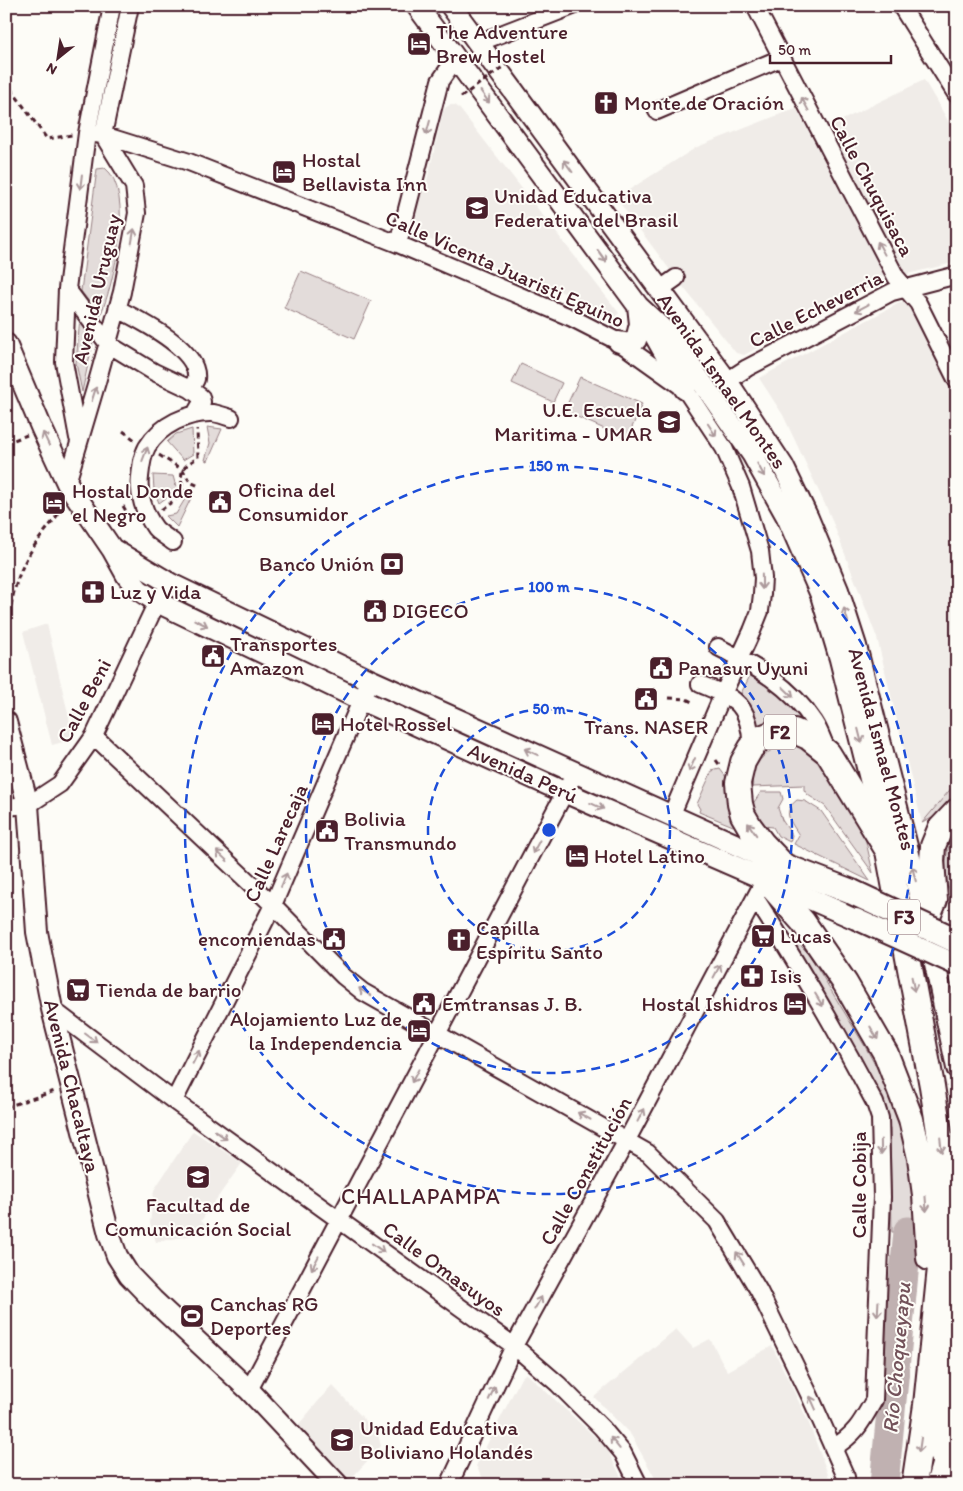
<svg xmlns="http://www.w3.org/2000/svg" width="963" height="1491" viewBox="0 0 963 1491" font-family="Itim,sans-serif">
  <style>
    .built { fill: #f0ece8 }
    .green { fill: #e3dcda; stroke: #967e82 }
    .lines { fill: none; stroke-linecap: round; stroke-linejoin: round }
    .river { stroke: #c0b1b1; stroke-width: 29 }
    .minor-casing { stroke: #4a1f2b; stroke-width: 20 }
    .major-casing { stroke: #4a1f2b; stroke-width: 24 }
    .highway-casing { stroke: #4a1f2b; stroke-width: 28 }
    .path { stroke: #4a1f2b; stroke-width: 3; stroke-dasharray: 5 4; stroke-linecap: butt }
    .minor { stroke: #fdfcf7; stroke-width: 16 }
    .major { stroke: #fdfcf7; stroke-width: 20 }
    .highway { stroke: #fdfcf7; stroke-width: 24 }
    .major-bridge-casing { stroke: #4a1f2b; stroke-width: 24; stroke-linecap: butt }
    .highway-bridge-casing { stroke: #4a1f2b; stroke-width: 28; stroke-linecap: butt }
    .path-bridge { stroke: #4a1f2b; stroke-width: 3; stroke-dasharray: 5 4; stroke-linecap: butt }
    .major-bridge { stroke: #fdfcf7; stroke-width: 20 }
    .highway-bridge { stroke: #fdfcf7; stroke-width: 24 }
    .oneway { stroke: #ac999b }
    .ring { fill: none; stroke: #1d4ed8; stroke-width: 2.5; stroke-dasharray: 9 6 }
    .labels { text-anchor: middle; stroke-width: 4; stroke-linejoin: round; paint-order: stroke }
    .shield { fill: #fdfcf7; stroke: #806168; stroke-width: 1 }
    .shield-label { font-size: 20px; font-weight: bold; fill: #4a1f2b }
    .poi-label { font-size: 21px; fill: #4a1f2b; stroke: #fdfcf7; text-anchor: start }
    .street-label { font-size: 21px; fill: #4a1f2b; stroke: #fdfcf7 }
    .neighbourhood-label { font-size: 22px; letter-spacing: 1px; fill: #4a1f2b; stroke: #fdfcf7 }
    .water-label { font-size: 22px; font-style: italic; fill: #73525a; stroke: #fdfcf7 }
    .centre { fill: #1d4ed8; stroke: #fdfcf7; stroke-width: 2.5 }
    .ring-label { font-size: 15px; text-anchor: middle; font-weight: bold; fill: #1d4ed8; stroke: #fdfcf7; stroke-width: 4; stroke-linejoin: round; paint-order: stroke }
  </style>
  <rect width="100%" height="100%" fill="#fdfcf7"/>
  <filter id="ink" filterUnits="userSpaceOnUse"><feTurbulence type="fractalNoise" baseFrequency=".02" numOctaves="2"/><feDisplacementMap in="SourceGraphic" scale="10" xChannelSelector="R" yChannelSelector="G"/><feConvolveMatrix kernelMatrix="1 2 1 2 8 2 1 2 1" color-interpolation-filters="sRGB"/></filter>
  <g filter="url(#ink)">
    <!-- built -->
    <path class="built" d="M924 80 957 136V262L903 275 900 272 830 126Z
      M450 105H455L459 108 619 313 612 320 571 296 530 278 528 282 410 231 423 185H426L443 112 445 108Z
      M796 108 883 273 881 281 744 355 736 353 676 278 616 198 697 147Z
      M905 300 947 382 957 415V784L954 785 922 823 877 638 830 515 783 415 759 378Z
      M47 624 74 739 52 745 23 632Z
      M193 1131 242 1163 201 1221 215 1231 156 1242 150 1223 154 1190Z
      M676 1329 693 1348 710 1339 727 1371 772 1346 808 1421 832 1485H659L631 1435 594 1397Z
      M526 1373 606 1447 625 1485H487L476 1466 521 1378Z
      M332 1385 378 1434 381 1446 346 1484 294 1430Z"/>
    <!-- green -->
    <path class="green" d="M105 168C135 191 114 285 100 316L81 291 97 169Z
      M301 271 371 301 354 339 284 308Z
      M80 317 94 337 82 392 76 363Z
      M521 364 562 383 553 402 512 383Z
      M580 377 642 404 627 439 564 411Z
      M207 427 222 429 208 461 205 460 210 443Z
      M192 429 193 454 183 460 167 442 176 434Z
      M153 475 173 476 177 490 159 503 154 490Z
      M188 494 192 496 177 527 166 516 176 514Z
      M187 601 349 674 344 683 183 609Z
      M752 672 781 694 804 720 793 719 758 729 747 702 740 695Z
      M389 693 551 766 547 774 386 702Z
      M785 743 807 745 851 803 865 837 873 873 825 806 808 795 804 790V785L753 787C749 763 766 752 785 743Z
      M720 769 726 777 729 808 736 824 733 826 699 812 700 809 697 804 712 771Z
      M957 784V796L934 817 922 823 954 785Z
      M761 792H781L783 799 778 808 782 820 792 835 790 842 778 836 773 827 764 826 752 805Z
      M797 800 805 801 821 811 870 881 794 844 799 835C791 822 781 812 797 800Z
      M957 831V921C950 891 936 859 957 831Z
      M784 929 809 954 866 1048 894 1100 907 1140 921 1232H892L890 1129 886 1110 865 1067Z"/>
    <g class="lines">
      <!-- river -->
      <path class="river" d="M884 1485 908 1231"/>
      <defs>
        <path id="minor" d="M755 6 896 277 918 303 957 381
          M901 6 956 94
          M478 43 573 6
          M657 111 781 58
          M87 133 103 135 189 162 398 244 572 318 619 342 685 389 724 448 741 487 760 551 763 578 762 594 760 611 752 631 723 694 671 816
          M398 244 440 81 456 58
          M67 289 108 344 154 372 190 389 201 397 202 402 195 414
          M659 290 676 278
          M118 309C139 320 200 349 196 379 195 382 192 386 190 389
          M727 381 747 368 892 292 957 275
          M78 438 64 362 67 289 87 133 112 6
          M67 483 97 382 122 292 137 213 134 186 103 135 130 6
          M173 542C167 537 159 533 155 528 144 513 138 494 140 477 141 467 142 456 147 447 160 425 188 412 213 413 219 414 225 416 231 418
          M718 647C755 666 791 686 814 722 820 731 823 741 827 750
          M700 684C711 689 726 693 735 701 748 711 752 733 751 748
          M94 736 273 905 343 976 363 992 648 1153 717 1221 759 1291 810 1396 846 1477 847 1485
          M6 807 28 805 60 784 94 736 157 602 171 584
          M756 899C799 965 838 1033 875 1103L880 1118 882 1197 874 1400C861 1423 856 1434 833 1448
          M52 1009 174 1101 514 1346 558 1384 602 1428 623 1453 639 1485
          M174 1101 273 905 370 680
          M249 1390 575 773
          M449 1485 514 1346 627 1140 765 879"/>
        <path id="major" d="M417 6 638 306 667 333 711 395 752 454 787 517 821 595 840 659 885 839
          M451 6 727 381 783 466 808 518 838 590 856 646 926 921 957 1068
          M654 334 685 389
          M619 342 631 344 636 340 640 324 638 306
          M6 344 42 429 67 483 112 549 127 576 139 590 157 602 361 700 564 792 856 919
          M114 550 171 584 370 680 779 864
          M6 722 28 805 37 932 52 1009 109 1234 117 1256 129 1275 153 1300 249 1390 338 1485
          M939 1455 957 1280"/>
        <path id="highway" d="M765 879 803 922 845 983 886 1054 911 1119 920 1158 925 1195 929 1258
          M852 892 784 866 762 843 750 827 743 815 740 804 738 783 743 762 751 748 761 738 776 732 794 731 808 737 828 753 888 851 932 1086 941 1144 946 1209 926 1405 914 1485
          M926 921 935 900 932 861 933 846 940 829 957 811
          M938 1485 957 1420"/>
      </defs>
      <!-- minor casing -->
      <use href="#minor" class="minor-casing"/>
      <!-- major casing -->
      <use href="#major" class="major-casing"/>
      <!-- highway casing -->
      <use href="#highway" class="highway-casing"/>
      <!-- path -->
      <path class="path" d="M6 82 47 139 72 135
        M123 431 135 440
        M6 443 27 435
        M159 455 183 470 190 482 199 486
        M123 506 129 516
        M161 510 184 493C179 474 180 467 198 458L197 429
        M6 631 8 630C10 605 15 580 27 558 36 541 50 526 61 510L62 505
        M669 698 686 699 692 702
        M716 760 721 767
        M6 1107 55 1091"/>
      <!-- minor -->
      <use href="#minor" class="minor"/>
      <!-- major -->
      <use href="#major" class="major"/>
      <!-- highway -->
      <use href="#highway" class="highway"/>
      <defs>
        <path id="major-bridge" d="M856 919 957 965"/>
        <path id="highway-bridge" d="M852 892 957 941"/>
      </defs>
      <!-- major-bridge casing -->
      <use href="#major-bridge" class="major-bridge-casing"/>
      <!-- highway-bridge casing -->
      <use href="#highway-bridge" class="highway-bridge-casing"/>
      <!-- path-bridge -->
      <path class="path-bridge" d="M461 97 511 61"/>
      <!-- major-bridge -->
      <use href="#major-bridge" class="major-bridge"/>
      <!-- highway-bridge -->
      <use href="#highway-bridge" class="highway-bridge"/>
    </g>
    <!-- one-way arrows -->
    <defs><path id="oneway-shaft" d="M-6 0H5M1.5-3L5.5 0L1.5 3" fill="none" stroke-width="1.6" stroke-linecap="round" stroke-linejoin="round" transform="scale(1.25)"/></defs>
    <g class="oneway">
      <use href="#oneway-shaft" transform="translate(485 97) rotate(54)"/>
      <use href="#oneway-shaft" transform="translate(805 104) rotate(-118)"/>
      <use href="#oneway-shaft" transform="translate(428 128) rotate(105)"/>
      <use href="#oneway-shaft" transform="translate(568 166) rotate(-126)"/>
      <use href="#oneway-shaft" transform="translate(81 182) rotate(97)"/>
      <use href="#oneway-shaft" transform="translate(133 236) rotate(-80)"/>
      <use href="#oneway-shaft" transform="translate(881 248) rotate(-118)"/>
      <use href="#oneway-shaft" transform="translate(602 256) rotate(54)"/>
      <use href="#oneway-shaft" transform="translate(862 308) rotate(152)"/>
      <use href="#oneway-shaft" transform="translate(94 394) rotate(-72)"/>
      <use href="#oneway-shaft" transform="translate(712 430) rotate(57)"/>
      <use href="#oneway-shaft" transform="translate(46 439) rotate(-115)"/>
      <use href="#oneway-shaft" transform="translate(145 454) rotate(-69)"/>
      <use href="#oneway-shaft" transform="translate(761 470) rotate(61)"/>
      <use href="#oneway-shaft" transform="translate(762 582) rotate(89)"/>
      <use href="#oneway-shaft" transform="translate(846 615) rotate(-107)"/>
      <use href="#oneway-shaft" transform="translate(201 623) rotate(26)"/>
      <use href="#oneway-shaft" transform="translate(788 692) rotate(44)"/>
      <use href="#oneway-shaft" transform="translate(860 736) rotate(76)"/>
      <use href="#oneway-shaft" transform="translate(531 752) rotate(-155)"/>
      <use href="#oneway-shaft" transform="translate(692 765) rotate(114)"/>
      <use href="#oneway-shaft" transform="translate(597 806) rotate(24)"/>
      <use href="#oneway-shaft" transform="translate(752 829) rotate(-125)"/>
      <use href="#oneway-shaft" transform="translate(536 847) rotate(118)"/>
      <use href="#oneway-shaft" transform="translate(222 856) rotate(-137)"/>
      <use href="#oneway-shaft" transform="translate(914 874) rotate(-104)"/>
      <use href="#oneway-shaft" transform="translate(284 880) rotate(-67)"/>
      <use href="#oneway-shaft" transform="translate(717 971) rotate(-62)"/>
      <use href="#oneway-shaft" transform="translate(913 984) rotate(79)"/>
      <use href="#oneway-shaft" transform="translate(365 992) rotate(-147)"/>
      <use href="#oneway-shaft" transform="translate(819 1000) rotate(59)"/>
      <use href="#oneway-shaft" transform="translate(874 1033) rotate(60)"/>
      <use href="#oneway-shaft" transform="translate(91 1038) rotate(37)"/>
      <use href="#oneway-shaft" transform="translate(196 1057) rotate(-63)"/>
      <use href="#oneway-shaft" transform="translate(415 1076) rotate(118)"/>
      <use href="#oneway-shaft" transform="translate(641 1115) rotate(-62)"/>
      <use href="#oneway-shaft" transform="translate(584 1116) rotate(-151)"/>
      <use href="#oneway-shaft" transform="translate(221 1135) rotate(36)"/>
      <use href="#oneway-shaft" transform="translate(941 1145) rotate(84)"/>
      <use href="#oneway-shaft" transform="translate(881 1147) rotate(89)"/>
      <use href="#oneway-shaft" transform="translate(926 1204) rotate(86)"/>
      <use href="#oneway-shaft" transform="translate(378 1248) rotate(36)"/>
      <use href="#oneway-shaft" transform="translate(740 1258) rotate(-122)"/>
      <use href="#oneway-shaft" transform="translate(315 1263) rotate(118)"/>
      <use href="#oneway-shaft" transform="translate(538 1303) rotate(-61)"/>
      <use href="#oneway-shaft" transform="translate(878 1309) rotate(93)"/>
      <use href="#oneway-shaft" transform="translate(492 1393) rotate(-65)"/>
      <use href="#oneway-shaft" transform="translate(813 1403) rotate(-114)"/>
      <use href="#oneway-shaft" transform="translate(615 1443) rotate(-129)"/>
      <use href="#oneway-shaft" transform="translate(920 1445) rotate(98)"/>
    </g>
  </g>
  <!-- distance rings -->
  <g class="ring">
    <circle cx="549" cy="830" r="121"/>
    <circle cx="549" cy="830" r="243"/>
    <circle cx="549" cy="830" r="364"/>
  </g>
  <!-- icons -->
  <defs>
    <symbol id="hotel-square" viewBox="-11 -11 22 22"><rect x="-9" y="-9" width="18" height="18" rx="4" fill="#4a1f2b" stroke="#fdfcf7"/><path d="M-6-4.5h1.5V1H6V5H4.5V3h-9V5H-6ZM-4 0a1.8 1.8 0 1 1 3.6 0ZM.5 0V-2.5h3Q6-2.5 6 0Z" fill="#fff"/></symbol>
    <symbol id="church-square" viewBox="-11 -11 22 22"><rect x="-9" y="-9" width="18" height="18" rx="4" fill="#4a1f2b" stroke="#fdfcf7"/><path d="M-1.2-6h2.4v3.5h3.3v2.4h-3.3V6h-2.4V-.1h-3.3v-2.4h3.3Z" fill="#fff"/></symbol>
    <symbol id="school-square" viewBox="-11 -11 22 22"><rect x="-9" y="-9" width="18" height="18" rx="4" fill="#4a1f2b" stroke="#fdfcf7"/><path d="M0-5L7-2L0 1L-7-2ZM-4 1L0 2.5L4 1V4Q0 6-4 4Z" fill="#fff"/></symbol>
    <symbol id="civic-square" viewBox="-11 -11 22 22"><rect x="-9" y="-9" width="18" height="18" rx="4" fill="#4a1f2b" stroke="#fdfcf7"/><path d="M-.6-6.5H3V-4.5H.6V-3L4-1V1h2V6H-6V1h2V-1L-.6-3ZM-1.2 2.5V6h2.4V2.5Z" fill="#fff"/></symbol>
    <symbol id="bank-square" viewBox="-11 -11 22 22"><rect x="-9" y="-9" width="18" height="18" rx="4" fill="#4a1f2b" stroke="#fdfcf7"/><path d="M-6-4H6V4H-6ZM0-2.3a2.3 2.3 0 1 0 0 4.6a2.3 2.3 0 1 0 0-4.6Z" fill="#fff"/></symbol>
    <symbol id="pharmacy-square" viewBox="-11 -11 22 22"><rect x="-9" y="-9" width="18" height="18" rx="4" fill="#4a1f2b" stroke="#fdfcf7"/><path d="M-2-6h4v4h4v4h-4v4h-4v-4h-4v-4h4Z" fill="#fff"/></symbol>
    <symbol id="supermarket-square" viewBox="-11 -11 22 22"><rect x="-9" y="-9" width="18" height="18" rx="4" fill="#4a1f2b" stroke="#fdfcf7"/><path d="M-6-5.5h2.5l.6 2H6L4.5 2H-2.5L-4.4-4H-6ZM-1.5 3.2a1.3 1.3 0 1 0 .1 0ZM3 3.2a1.3 1.3 0 1 0 .1 0Z" fill="#fff"/></symbol>
    <symbol id="university-square" viewBox="-11 -11 22 22"><rect x="-9" y="-9" width="18" height="18" rx="4" fill="#4a1f2b" stroke="#fdfcf7"/><path d="M0-5L7-2L0 1L-7-2ZM-4 1L0 2.5L4 1V4Q0 6-4 4Z" fill="#fff"/></symbol>
    <symbol id="stadium-square" viewBox="-11 -11 22 22"><rect x="-9" y="-9" width="18" height="18" rx="4" fill="#4a1f2b" stroke="#fdfcf7"/><path d="M0-5a6.5 5 0 1 0 0 10a6.5 5 0 1 0 0-10ZM-3.5-1.8h7v3.6h-7Z" fill="#fff"/></symbol>
  </defs>
  <g fill-rule="evenodd">
    <use href="#hotel-square" x="405" y="30" width="28" height="28"/>
    <use href="#church-square" x="592" y="89" width="28" height="28"/>
    <use href="#hotel-square" x="270" y="158" width="28" height="28"/>
    <use href="#school-square" x="463" y="194" width="28" height="28"/>
    <use href="#school-square" x="655" y="408" width="28" height="28"/>
    <use href="#civic-square" x="206" y="488" width="28" height="28"/>
    <use href="#hotel-square" x="40" y="489" width="28" height="28"/>
    <use href="#bank-square" x="378" y="550" width="28" height="28"/>
    <use href="#pharmacy-square" x="79" y="578" width="28" height="28"/>
    <use href="#civic-square" x="361" y="597" width="28" height="28"/>
    <use href="#civic-square" x="199" y="642" width="28" height="28"/>
    <use href="#civic-square" x="647" y="654" width="28" height="28"/>
    <use href="#civic-square" x="632" y="685" width="28" height="28"/>
    <use href="#hotel-square" x="309" y="710" width="28" height="28"/>
    <use href="#civic-square" x="313" y="817" width="28" height="28"/>
    <use href="#hotel-square" x="563" y="842" width="28" height="28"/>
    <use href="#supermarket-square" x="749" y="922" width="28" height="28"/>
    <use href="#civic-square" x="320" y="925" width="28" height="28"/>
    <use href="#church-square" x="445" y="926" width="28" height="28"/>
    <use href="#pharmacy-square" x="738" y="962" width="28" height="28"/>
    <use href="#supermarket-square" x="64" y="976" width="28" height="28"/>
    <use href="#civic-square" x="410" y="990" width="28" height="28"/>
    <use href="#hotel-square" x="781" y="990" width="28" height="28"/>
    <use href="#hotel-square" x="405" y="1017" width="28" height="28"/>
    <use href="#university-square" x="184" y="1163" width="28" height="28"/>
    <use href="#stadium-square" x="178" y="1302" width="28" height="28"/>
    <use href="#school-square" x="328" y="1426" width="28" height="28"/>
  </g>
  <g class="labels">
    <!-- shield labels -->
    <g class="shield">
      <rect x="764" y="714.5" width="32" height="35" rx="4"/>
      <rect x="888" y="899.5" width="32" height="35" rx="4"/>
    </g>
    <g class="shield-label">
      <text x="780" y="739">F2</text>
      <text x="904" y="924">F3</text>
    </g>
    <!-- poi labels -->
    <g class="poi-label">
      <text x="436" y="39">The Adventure<tspan x="436" dy="24">Brew Hostel</tspan></text>
      <text x="624" y="110">Monte de Oración</text>
      <text x="302" y="167">Hostal<tspan x="302" dy="24">Bellavista Inn</tspan></text>
      <text x="494" y="203">Unidad Educativa<tspan x="494" dy="24">Federativa del Brasil</tspan></text>
      <text x="652" y="417" text-anchor="end">U.E. Escuela<tspan x="652" dy="24">Maritima - UMAR</tspan></text>
      <text x="238" y="497">Oficina del<tspan x="238" dy="24">Consumidor</tspan></text>
      <text x="72" y="498">Hostal Donde<tspan x="72" dy="24">el Negro</tspan></text>
      <text x="374" y="571" text-anchor="end">Banco Unión</text>
      <text x="110" y="599">Luz y Vida</text>
      <text x="392" y="618">DIGECO</text>
      <text x="230" y="651">Transportes<tspan x="230" dy="24">Amazon</tspan></text>
      <text x="678" y="675">Panasur Uyuni</text>
      <text x="340" y="731">Hotel Rossel</text>
      <text x="646" y="734" text-anchor="middle">Trans. NASER</text>
      <text x="344" y="826">Bolivia<tspan x="344" dy="24">Transmundo</tspan></text>
      <text x="594" y="863">Hotel Latino</text>
      <text x="476" y="935">Capilla<tspan x="476" dy="24">Espíritu Santo</tspan></text>
      <text x="780" y="943">Lucas</text>
      <text x="316" y="946" text-anchor="end">encomiendas</text>
      <text x="770" y="983">Isis</text>
      <text x="96" y="997">Tienda de barrio</text>
      <text x="442" y="1011">Emtransas J. B.</text>
      <text x="778" y="1011" text-anchor="end">Hostal Ishidros</text>
      <text x="402" y="1026" text-anchor="end">Alojamiento Luz de<tspan x="402" dy="24">la Independencia</tspan></text>
      <text x="198" y="1212" text-anchor="middle">Facultad de<tspan x="198" dy="24">Comunicación Social</tspan></text>
      <text x="210" y="1311">Canchas RG<tspan x="210" dy="24">Deportes</tspan></text>
      <text x="360" y="1435">Unidad Educativa<tspan x="360" dy="24">Boliviano Holandés</tspan></text>
    </g>
    <!-- street labels -->
    <g class="street-label">
      <text transform="translate(872 186) rotate(62)" y="7">Calle Chuquisaca</text>
      <text transform="translate(505 269) rotate(24)" y="7">Calle Vicenta Juaristi Eguino</text>
      <text transform="translate(97 289) rotate(-77)" y="7">Avenida Uruguay</text>
      <text transform="translate(816 309) rotate(-27)" y="7">Calle Echeverria</text>
      <text transform="translate(722 381) rotate(55)" y="7">Avenida Ismael Montes</text>
      <text transform="translate(84 701) rotate(-62)" y="7">Calle Beni</text>
      <text transform="translate(882 749) rotate(75)" y="7">Avenida Ismael Montes</text>
      <text transform="translate(523 773) rotate(24)" y="7">Avenida Perú</text>
      <text transform="translate(276 843) rotate(-66)" y="7">Calle Larecaja</text>
      <text transform="translate(72 1086) rotate(76)" y="7">Avenida Chacaltaya</text>
      <text transform="translate(586 1171) rotate(-61)" y="7">Calle Constitución</text>
      <text transform="translate(859 1185) rotate(-90)" y="7">Calle Cobija</text>
      <text transform="translate(444 1269) rotate(36)" y="7">Calle Omasuyos</text>
    </g>
    <!-- neighbourhood labels -->
    <g class="neighbourhood-label">
      <text x="421" y="1204">CHALLAPAMPA</text>
    </g>
    <!-- water labels -->
    <g class="water-label">
      <text transform="translate(896 1358) rotate(-85)" y="8">Río Choqueyapu</text>
    </g>
  </g>
  <circle cx="549" cy="830" r="8" class="centre"/>
  <g class="ring-label">
    <text x="549" y="471">150 m</text>
    <text x="549" y="592">100 m</text>
    <text x="549" y="714">50 m</text>
  </g>
  <!-- margin -->
  <rect width="963" height="1491" fill="none" stroke="#fdfcf7" stroke-width="25"/>
  <rect x="12" y="12" width="938" height="1466" fill="none" stroke="#4a1f2b" stroke-width="2" filter="url(#ink)"/>
  <!-- north arrow -->
  <g transform="translate(58 58) rotate(210)" stroke="#fdfcf7" stroke-width="4" paint-order="stroke">
  <path d="M0-4L9 19L0 12L-9 19Z" fill="#4a1f2b"/>
  <text y="-8" font-size="14" font-weight="bold" text-anchor="middle" fill="#4a1f2b">N</text>
  </g>
  <!-- scale -->
  <path d="M770 55v8h121v-8" fill="none" stroke="#4a1f2b" stroke-width="2.5"/>
  <text x="778" y="55" font-size="15" fill="#4a1f2b" stroke="#fdfcf7" stroke-width="4" paint-order="stroke">50 m</text>
</svg>
